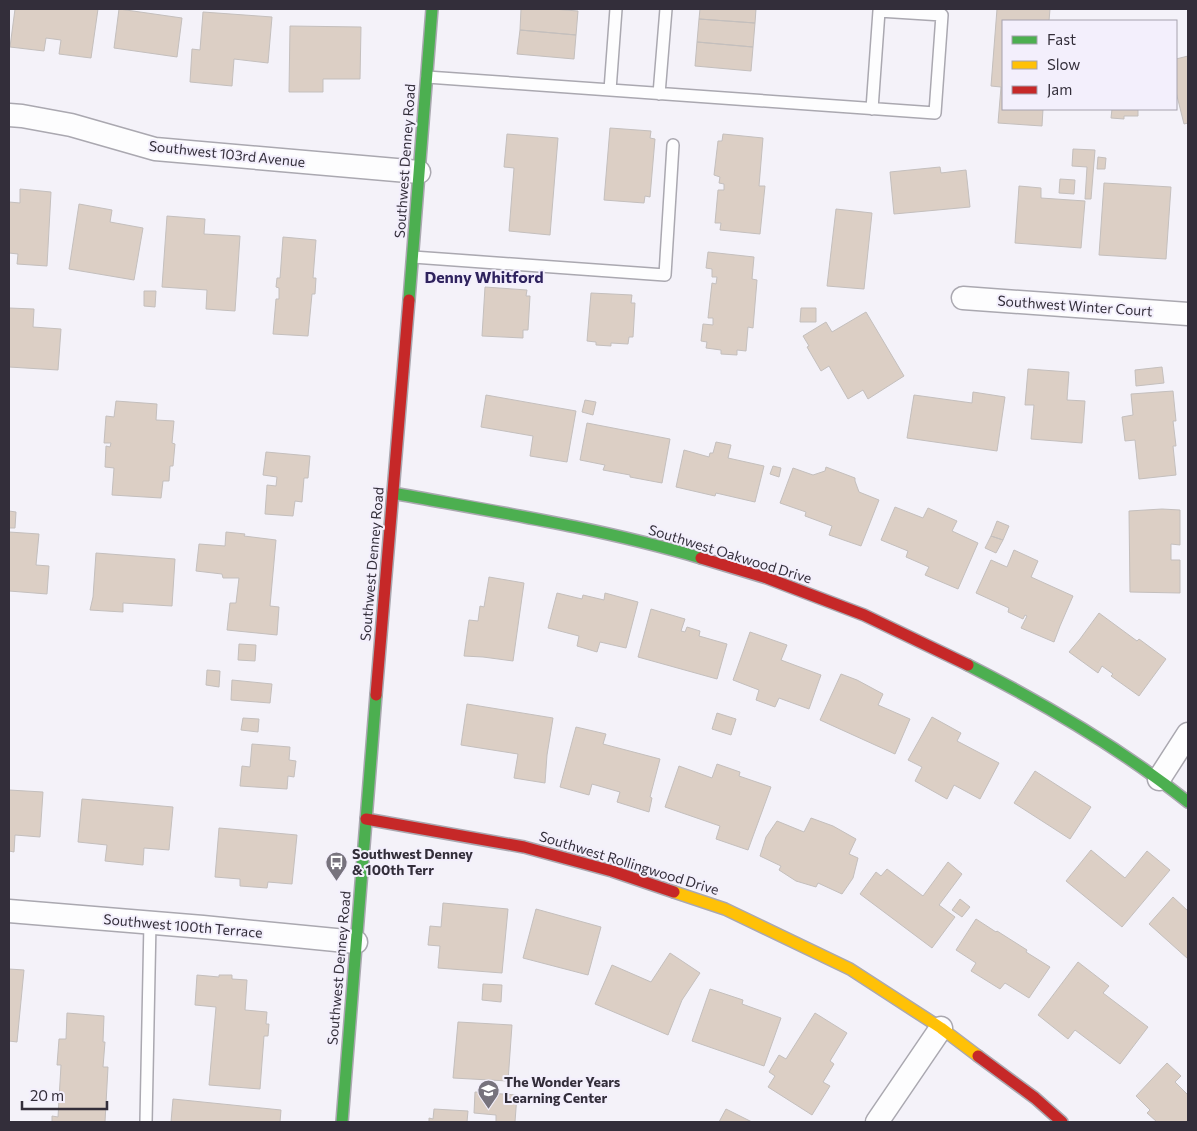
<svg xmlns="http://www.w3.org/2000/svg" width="1197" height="1131" viewBox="0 0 1197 1131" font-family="Commissioner,sans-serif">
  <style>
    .building { fill: #dccfc5; stroke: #c4bfbd }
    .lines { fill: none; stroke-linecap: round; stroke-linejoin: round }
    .lane-casing { stroke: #aaa8b0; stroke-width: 14 }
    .street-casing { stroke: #aaa8b0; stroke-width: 25 }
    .fast-casing { stroke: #aaa8b0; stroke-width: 14 }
    .slow-casing { stroke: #aaa8b0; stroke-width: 14 }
    .jam-casing { stroke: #aaa8b0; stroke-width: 14 }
    .lane { stroke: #fdfdfe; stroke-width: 11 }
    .street { stroke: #fdfdfe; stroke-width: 22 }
    .fast { stroke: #4caf50; stroke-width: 11 }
    .slow { stroke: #ffc107; stroke-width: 11 }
    .jam { stroke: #c62828; stroke-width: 11 }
    .labels { text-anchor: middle; stroke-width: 4; stroke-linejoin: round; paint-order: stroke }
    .street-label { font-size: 14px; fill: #332e3a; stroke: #f3effc }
    .poi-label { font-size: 14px; font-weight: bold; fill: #332e3a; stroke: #f3effc; text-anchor: start }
    .quarter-label { font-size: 16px; font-weight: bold; fill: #2f235e; stroke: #f3effc }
  </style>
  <rect width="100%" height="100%" fill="#f4f2f9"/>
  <!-- building -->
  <path class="building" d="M15 9H98L91 58 59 54 61 40 46 38 44 51 10 47Z
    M119 9 182 18 177 57 114 48Z
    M521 9H553L578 11 576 35 520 30Z
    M700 9H756L755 23 699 19Z
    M997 9H1050L1049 21H1003V109H1043L1042 126 998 123 1001 87 991 86Z
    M203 12 272 17 268 63 234 59 232 86 190 82 192 49 200 50Z
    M699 19 755 23 753 47 697 42Z
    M290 26 361 27 360 79H323V92H289Z
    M520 30 576 35 574 59 517 54Z
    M697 42 753 47 751 71 695 66Z
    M1188 56V123L1184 124 1176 92V59Z
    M1112 109H1138V116H1124V119L1111 118Z
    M610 128 651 131 650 138 655 139 650 197 645 196 644 203 604 200Z
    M507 134 558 138 550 235 509 231 514 168 504 167Z
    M723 134 763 138 759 186H765L760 234 720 230 721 223H715L718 190H724V184L719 183 720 177 714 175 718 141H722Z
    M1073 149 1095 150 1091 199H1085L1087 167 1072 166Z
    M1098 157 1106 158 1105 169H1097Z
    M940 167 941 173 966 170 970 207 894 214 890 172Z
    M1060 179 1075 180 1074 194 1059 193Z
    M1104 183 1171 187 1166 259 1099 255Z
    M1019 186 1041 188V198L1085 201 1081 248 1015 243Z
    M20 189 51 192 47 266 17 264 18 254 9 253V202L20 203Z
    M79 204 112 210 110 222 143 228 134 280 69 269Z
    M836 209 872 213 864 289 827 286Z
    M167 216 205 219 204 234 240 236 235 311 206 309 207 290 162 287Z
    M283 237 316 240 313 278H316L315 294H312L308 336 273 334 276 299H279V288L276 287 277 278H280Z
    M708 252 754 257 752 279 757 280 753 328 748 327 746 351 737 350V355L721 354V350L706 348 707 342 701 341 703 324 713 325V318H708L712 283 716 284 717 277H712V269L706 268Z
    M485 287 527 290 526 296H530L528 330H523V338L482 336Z
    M144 291H156L155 307 144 306Z
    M591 293 632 295 631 303H635L633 337H629L628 344 611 343V346L596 345V342L587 341Z
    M9 308 34 309 33 327 61 329 58 370 9 367Z
    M801 308H816V322H800Z
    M866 312 904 376 868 399 863 390 848 399 829 366 821 371 807 347 809 346 803 336 826 322 832 332Z
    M1162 367 1164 383 1136 386 1135 370Z
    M1028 369 1069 372 1067 400 1085 401 1082 443 1031 439 1034 405H1025Z
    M1173 391 1176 421H1173L1176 446H1173L1176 475 1139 479 1135 440 1125 441 1122 417 1133 415 1131 394Z
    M973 392 1005 397 997 451 907 438 914 395 972 403Z
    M486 395 576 411 567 462 530 456 533 436 481 427Z
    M585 400 596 402 593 415 582 412Z
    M116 401 157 404 156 420 174 421 172 443 175 444 173 466H170L169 481H163L161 498 112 495 114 468 105 467 106 446 110 447 111 443H104L106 416 114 417Z
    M587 423 670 439 662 483 630 477V475L603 470 605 465 580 460Z
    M716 442 731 445 728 458 764 466 755 502 716 493 715 496 676 487 684 450 709 457 710 453H713Z
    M266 452 310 456 308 478H304L302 502 295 501 293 516 265 514 267 485 276 486 277 477 263 475Z
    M773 466 781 468 779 477 770 474Z
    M826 467 855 478V481L859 492 879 500 861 546 829 535 832 526 805 516 806 512 780 503 793 468 813 475 825 471Z
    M895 507 923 518 928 508 957 521 952 531 978 543 958 589 925 575 929 567 906 557 908 551 881 540Z
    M1162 509 1180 510V545L1171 544V560H1180V593L1130 592 1129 511Z
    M9 511 16 512 15 528H9Z
    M997 521 1009 526 1003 540 991 536Z
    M9 532 39 534 36 565 49 566 47 594 9 591Z
    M226 532 245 534 244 536 276 540 270 606 279 607 277 635 227 630 230 603H236L239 578H223L222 574 196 571 199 544 225 546Z
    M991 536 1003 540 996 553 985 548Z
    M1014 550 1038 561 1031 577 1073 596 1060 626 1054 642 1021 628 1027 616 1025 615 1023 619 1008 612 1009 608 976 593 991 560 1007 567Z
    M96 553 175 559 172 606 123 603V612L90 610 93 597Z
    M489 577 524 583 513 661 483 657 464 656 469 620 478 621 480 606 484 607Z
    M557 593 582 599 583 595 604 600 605 593 638 602 626 648 600 642 597 652 577 646 579 636 548 628Z
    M651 609 685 619 681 631 685 632 687 627 700 631 699 636 727 644 717 679 638 657Z
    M1099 613 1137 641 1139 639 1166 659 1139 696 1111 676 1113 674 1102 666 1098 673 1069 652 1080 639Z
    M750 632 787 645 781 660 821 675 809 709 779 698 775 707 756 700 759 690 733 680Z
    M239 644 256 645 255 661 238 660Z
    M207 670 220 671 219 687 206 685Z
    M841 674 857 680 883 694 878 705 910 719 895 754 820 720Z
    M232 680 272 684 270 703 231 700Z
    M467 704 553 718 547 755 545 783 514 778 518 754 461 745Z
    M717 713 736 719 731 735 712 729Z
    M932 717 961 733 957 741 999 763 980 799 954 785 947 799 915 781 922 767 908 760Z
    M243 718 259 719 258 732 241 730Z
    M576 727 606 734 603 744 660 759 650 797 652 798 649 812 617 802 620 792 592 784 589 795 560 787Z
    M252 744 290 747 289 760 296 761 294 777 288 776 287 789 240 786 242 766 250 767Z
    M717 764 740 772 739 776 771 787 748 850 716 839 720 826 665 807 679 766 712 778Z
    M1035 771 1091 807 1070 839 1014 803Z
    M9 790 43 792 40 837 15 835 14 852 9 851Z
    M82 799 173 807 169 850 144 848 143 865 105 861 107 845 78 842Z
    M811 818 833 826 856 839 849 854 858 858 853 878 842 894 818 883 816 887 796 881 779 870 781 866 760 856 766 837 777 821 804 832Z
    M219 828 297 835 292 884 268 882 267 888 240 886V879L215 877Z
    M1091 850 1125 878 1147 851 1170 870 1122 927 1066 881Z
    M948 862 962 874 939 905 955 917 932 948 860 894 876 872 881 876 887 869 923 896Z
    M1173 897 1188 911V959L1149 924Z
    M960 899 970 907 962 917 952 910Z
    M443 903 508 909 502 973 438 968 440 946 428 945 430 926 441 927Z
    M536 909 601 927 588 975 523 958Z
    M976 919 996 932 997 931 1027 950 1026 952 1050 967 1029 998 1005 983 1000 989 971 971 976 963 956 950Z
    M670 953 700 973 682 1000 668 1035 595 1004 612 965 651 982Z
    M1078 962 1109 986 1103 993 1148 1027 1120 1064 1075 1030 1068 1039 1038 1015Z
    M9 969 24 970 17 1042 9 1041Z
    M197 975 219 977V975H232V979L247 980 245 1010 267 1012 266 1024H269L268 1036H264L260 1089 209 1085 216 1007 195 1005Z
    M483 984 502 985 501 1002 482 1000Z
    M710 989 743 1000 742 1004 781 1018 764 1066 692 1041Z
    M67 1013 104 1016 103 1042H105L103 1067H108L105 1122H52V1116L58 1117 61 1065H57L59 1039H66Z
    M815 1013 847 1033 830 1061 834 1064 823 1082 830 1086 812 1115 768 1087 775 1076 769 1072 779 1055 786 1059Z
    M458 1022 512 1025 508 1081 453 1078Z
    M1167 1063 1181 1076 1175 1082 1188 1095V1122H1157L1147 1113 1150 1110 1136 1096Z
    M475 1092 517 1095 515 1122H496V1115L474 1113Z
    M173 1099 281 1110 280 1122H171Z
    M434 1109 468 1111 467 1122H429V1118L433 1119Z
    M726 1109 752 1122H719Z"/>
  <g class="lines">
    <defs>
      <path id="lane" d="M427 77 935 113 942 15 879 11 872 109
        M610 90 616 9
        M659 94 666 9
        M413 257 665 275 673 145
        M146 1122 150 922"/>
      <path id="street" d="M9 115 22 116 71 125 155 149 419 172
        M963 298 1188 314
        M1159 779 1188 734
        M9 911 203 927 356 942
        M877 1122 941 1028"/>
      <path id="fast" d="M409 300 432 9
        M393 493C496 512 600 528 701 558
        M968 665C1045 704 1120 748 1188 802
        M342 1122 376 695"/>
      <path id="slow" d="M674 892 725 909 850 969 941 1028 978 1056"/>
      <path id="jam" d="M701 558 767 578 864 615 968 665
        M376 695 409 300
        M366 819 524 847 612 871 674 892
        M978 1056 1035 1098 1062 1122"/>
    </defs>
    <!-- lane casing -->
    <use href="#lane" class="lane-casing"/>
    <!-- street casing -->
    <use href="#street" class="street-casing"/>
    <!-- fast casing -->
    <use href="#fast" class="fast-casing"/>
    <!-- slow casing -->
    <use href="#slow" class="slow-casing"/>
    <!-- jam casing -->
    <use href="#jam" class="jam-casing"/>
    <!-- lane -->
    <use href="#lane" class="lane"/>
    <!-- street -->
    <use href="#street" class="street"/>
    <!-- fast -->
    <use href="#fast" class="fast"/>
    <!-- slow -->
    <use href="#slow" class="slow"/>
    <!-- jam -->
    <use href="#jam" class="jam"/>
  </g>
  <!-- icons -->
  <defs>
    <symbol id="bus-pin" viewBox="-11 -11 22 30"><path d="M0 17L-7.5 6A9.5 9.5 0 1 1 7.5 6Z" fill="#77737d" stroke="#f3effc"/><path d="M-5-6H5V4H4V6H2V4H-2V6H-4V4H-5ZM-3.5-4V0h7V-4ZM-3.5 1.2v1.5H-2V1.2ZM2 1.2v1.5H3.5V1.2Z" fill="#fff"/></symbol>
    <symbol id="school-pin" viewBox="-11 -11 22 30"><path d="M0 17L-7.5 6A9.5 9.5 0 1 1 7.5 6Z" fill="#77737d" stroke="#f3effc"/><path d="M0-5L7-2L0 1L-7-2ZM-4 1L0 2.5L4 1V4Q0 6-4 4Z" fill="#fff"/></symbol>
  </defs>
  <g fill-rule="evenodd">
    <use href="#bus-pin" x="324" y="850" width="25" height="34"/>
    <use href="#school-pin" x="476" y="1078" width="25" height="34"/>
  </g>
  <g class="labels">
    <!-- street labels -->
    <g class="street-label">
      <text transform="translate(227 154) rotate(6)" y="5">Southwest 103rd Avenue</text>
      <text transform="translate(405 161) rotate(-86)" y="5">Southwest Denney Road</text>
      <text transform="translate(1075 306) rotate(4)" y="5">Southwest Winter Court</text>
      <text transform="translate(730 554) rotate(17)" y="5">Southwest Oakwood Drive</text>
      <text transform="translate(372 564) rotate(-85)" y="5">Southwest Denney Road</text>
      <text transform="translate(629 863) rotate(17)" y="5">Southwest Rollingwood Drive</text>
      <text transform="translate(183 926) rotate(5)" y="5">Southwest 100th Terrace</text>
      <text transform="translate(339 968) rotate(-85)" y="5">Southwest Denney Road</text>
    </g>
    <!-- poi labels -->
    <g class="poi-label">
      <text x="352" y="859">Southwest Denney<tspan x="352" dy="16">&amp; 100th Terr</tspan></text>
      <text x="504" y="1087">The Wonder Years<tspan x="504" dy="16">Learning Center</tspan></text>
    </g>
    <!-- quarter labels -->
    <g class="quarter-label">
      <text x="484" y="283">Denny Whitford</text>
    </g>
  </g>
  <!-- border -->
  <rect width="1197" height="1131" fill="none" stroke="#332e3a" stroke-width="20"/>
  <!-- legend -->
  <rect x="1002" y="20" width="175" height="90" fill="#f3effc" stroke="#a6a2ae"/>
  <rect x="1012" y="36" width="25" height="8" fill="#4caf50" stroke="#a6a2ae"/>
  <text x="1047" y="45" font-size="15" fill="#332e3a">Fast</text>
  <rect x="1012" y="61" width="25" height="8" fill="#ffc107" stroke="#a6a2ae"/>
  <text x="1047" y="70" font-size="15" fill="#332e3a">Slow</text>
  <rect x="1012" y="86" width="25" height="8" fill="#c62828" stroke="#a6a2ae"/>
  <text x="1047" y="95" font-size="15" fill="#332e3a">Jam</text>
  <!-- scale -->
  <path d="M22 1101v8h85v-8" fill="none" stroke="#332e3a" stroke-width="2.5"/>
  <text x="30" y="1101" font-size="15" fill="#332e3a" stroke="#f3effc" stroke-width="4" paint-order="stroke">20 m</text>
</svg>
